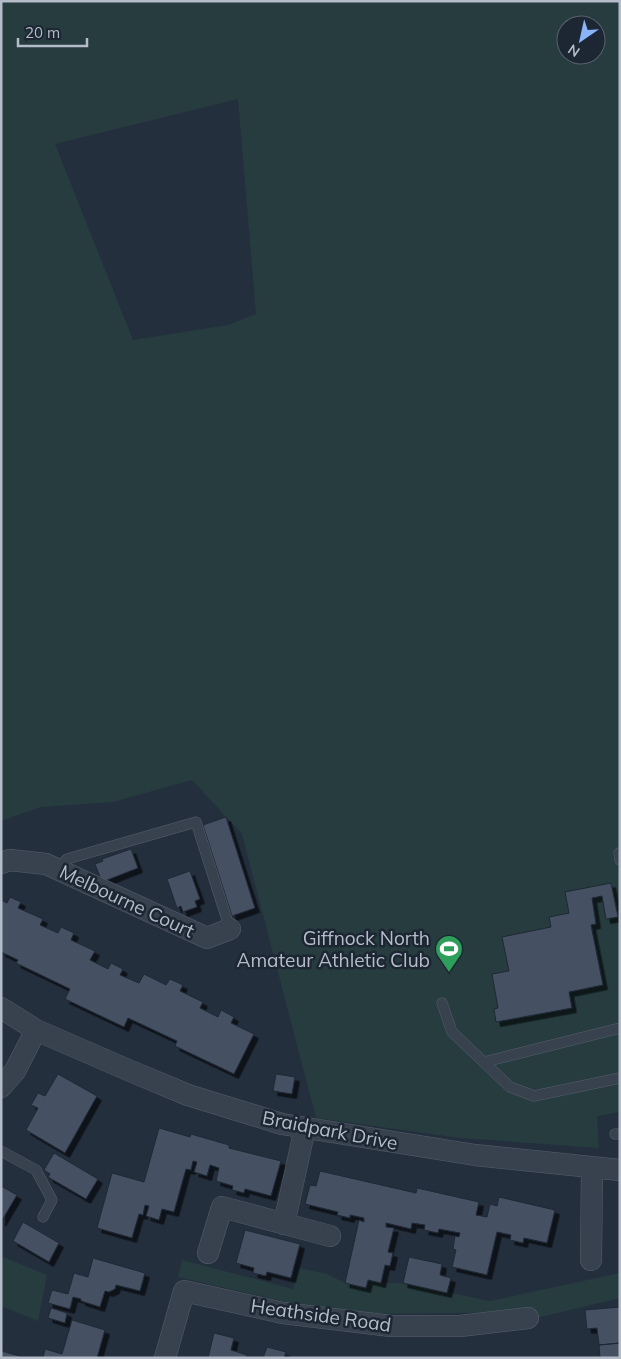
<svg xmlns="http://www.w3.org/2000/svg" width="621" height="1359" viewBox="0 0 621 1359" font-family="Mulish,sans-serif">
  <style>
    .green { fill: #263c3f; fill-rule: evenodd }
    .building { fill: #455162; stroke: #1f2835; filter: url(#shadow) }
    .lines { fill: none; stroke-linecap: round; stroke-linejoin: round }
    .service-casing { stroke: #565f6c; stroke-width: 11 }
    .minor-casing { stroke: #565f6c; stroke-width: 22 }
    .service { stroke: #38414e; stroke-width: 10 }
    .minor { stroke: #38414e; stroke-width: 21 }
    .labels { text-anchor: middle; stroke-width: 5; stroke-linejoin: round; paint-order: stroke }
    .street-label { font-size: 19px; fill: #b4bcc9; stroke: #1d2633 }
    .poi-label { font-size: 19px; fill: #b4bcc9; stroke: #1d2633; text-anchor: end }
  </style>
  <defs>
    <filter id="shadow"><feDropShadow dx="4.5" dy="4.5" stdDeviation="0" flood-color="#0009"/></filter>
  </defs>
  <rect width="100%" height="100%" fill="#242f3e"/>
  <!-- green -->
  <path class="green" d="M1 1H620V1112L597 1116 599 1148 460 1138 316 1118 242 834 192 780 113 802 41 807 1 821ZM566 25H596V55H566ZM238 99 256 314 228 325 133 340 55 144Z
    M1 1256 47 1275 38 1321 1 1306Z
    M182 1260 293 1289 299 1268 327 1274 345 1283 366 1288 368 1280 381 1283H403L490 1301 620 1273V1298L537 1318 535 1312 380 1314 291 1303 178 1277Z"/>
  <!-- building -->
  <path class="building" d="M226 817 255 908 232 916 203 825Z
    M131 849 138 868 102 882 95 864 103 861 102 859Z
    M190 871 200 899 195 901 197 907 183 912 181 906 177 908 167 879Z
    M611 883 618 917 606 919 602 896 592 898 596 924 591 925 603 985 569 992 572 1008 496 1022 494 1009 498 1008 492 974 509 971 502 937 551 927 549 917 569 913 565 892Z
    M10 897 21 902 18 908 43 919 40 925 58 933 61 927 74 933 71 940 95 951 90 960 108 969 111 963 123 969 120 975 139 983 144 974 166 985 170 979 183 985 180 991 203 1002 200 1008 218 1017 221 1010 234 1017 231 1023 254 1034 234 1074 175 1046 177 1041 128 1018 124 1027 65 999 70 989 16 963 18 960 1 952V900L7 903Z
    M58 1074 97 1096 65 1153 26 1130 38 1108 31 1105 38 1093 45 1096Z
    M276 1074 295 1077 292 1094 273 1091Z
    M159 1128 190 1137 191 1134 229 1145V1148L281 1161 271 1196 245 1189 244 1193 232 1190 233 1186 216 1181 219 1168 210 1165 207 1176 194 1172 197 1162 193 1161 191 1170 186 1169 174 1212 162 1209 159 1220 146 1216 149 1206 145 1205 143 1215 139 1214 132 1238 97 1228 112 1173 144 1182Z
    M54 1153 98 1179 86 1199 48 1177 50 1174 44 1170Z
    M320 1171 416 1193 417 1188 479 1202 476 1215 487 1217 490 1204 497 1206 499 1197 555 1210 547 1243 524 1238 523 1243 510 1240 511 1235 497 1232 487 1275 452 1267 456 1250 453 1249 455 1236 459 1237 460 1233 439 1229 438 1233 424 1230 425 1225 412 1223 411 1229 386 1223V1227L394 1228 388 1252 393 1253 390 1266 385 1265 381 1283 368 1280 366 1288 345 1283 359 1220 364 1222V1218L350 1215V1218L337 1215 338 1212 305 1204 310 1185 316 1186Z
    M1 1186 17 1195 1 1222Z
    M23 1222 59 1243 49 1262 13 1241Z
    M245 1230 300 1244 291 1278 267 1272 266 1276 253 1273 254 1268 236 1263Z
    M409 1257 442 1264 440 1275 451 1278 447 1293 403 1283Z
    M93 1258 145 1273 140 1291 116 1285 115 1289 109 1292 105 1291 100 1307 81 1301V1299L73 1297 70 1309 48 1303 52 1290 68 1294 74 1273 88 1277Z
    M620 1307V1343L599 1345 597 1328 587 1329 585 1310Z
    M51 1308 67 1313 65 1323 48 1318Z
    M72 1320 105 1330 97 1358H43L45 1349 62 1354Z
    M214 1333 234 1338 231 1350 247 1355 246 1358H208Z
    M620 1343V1358H600L599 1345Z
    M267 1347 286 1352 284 1358H263Z
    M1 1351 20 1356V1358H1Z"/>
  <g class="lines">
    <defs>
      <path id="service" d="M619 853 620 860
        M58 869 67 859 196 822 230 929
        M442 1003 452 1032 510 1087 534 1096 620 1078
        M484 1062 620 1028
        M615 1134H620
        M1 1151 36 1170 52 1200 43 1217"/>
      <path id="minor" d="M1 863 10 860 46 864 207 938 230 929
        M1 1008 36 1030 128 1070 188 1095 282 1124 475 1155 620 1170
        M1 1087 15 1071 36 1030
        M284 1224 305 1128
        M208 1253 222 1207 330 1236
        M591 1260 592 1167
        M165 1358 184 1291 283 1313 391 1326H460L528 1318"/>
    </defs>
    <!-- service casing -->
    <use href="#service" class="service-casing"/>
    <!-- minor casing -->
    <use href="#minor" class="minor-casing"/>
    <!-- service -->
    <use href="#service" class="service"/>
    <!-- minor -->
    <use href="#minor" class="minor"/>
  </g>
  <!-- icons -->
  <defs>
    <symbol id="stadium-pin" viewBox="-11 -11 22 30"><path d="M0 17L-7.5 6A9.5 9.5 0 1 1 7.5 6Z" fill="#2e9e5b" stroke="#1d2633"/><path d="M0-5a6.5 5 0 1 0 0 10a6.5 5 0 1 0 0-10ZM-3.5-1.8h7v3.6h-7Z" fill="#fff"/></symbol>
  </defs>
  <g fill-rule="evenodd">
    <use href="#stadium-pin" x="433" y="933" width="32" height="43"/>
  </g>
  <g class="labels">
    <!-- street labels -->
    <g class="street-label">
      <text transform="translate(127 901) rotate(25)" y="7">Melbourne Court</text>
      <text transform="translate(330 1130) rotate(11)" y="7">Braidpark Drive</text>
      <text transform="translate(321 1315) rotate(8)" y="7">Heathside Road</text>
    </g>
    <!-- poi labels -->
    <g class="poi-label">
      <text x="430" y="945">Giffnock North<tspan x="430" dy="22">Amateur Athletic Club</tspan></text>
    </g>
  </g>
  <!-- border -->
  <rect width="621" height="1359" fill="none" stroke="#b4bcc9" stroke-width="5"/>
  <!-- north arrow -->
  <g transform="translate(581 40) rotate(214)"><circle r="24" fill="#1d2633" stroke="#59626f"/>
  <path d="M0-4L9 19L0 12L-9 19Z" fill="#8ab4f8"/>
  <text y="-8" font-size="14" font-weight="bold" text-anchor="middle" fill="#b4bcc9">N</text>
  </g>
  <!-- scale -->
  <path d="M18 38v8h69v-8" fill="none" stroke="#b4bcc9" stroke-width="2.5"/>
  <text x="25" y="38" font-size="15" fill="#b4bcc9" stroke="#1d2633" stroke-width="4" paint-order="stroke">20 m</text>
</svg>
